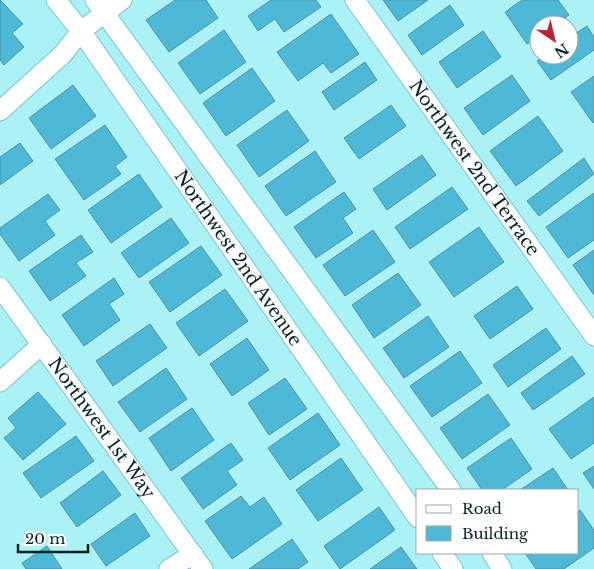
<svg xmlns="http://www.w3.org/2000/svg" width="594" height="569" viewBox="0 0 594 569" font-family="'Libre Baskerville',serif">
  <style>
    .building { fill: #4eb8d7; stroke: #5291a5 }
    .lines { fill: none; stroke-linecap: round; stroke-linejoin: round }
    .minor-casing { stroke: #7dc4c8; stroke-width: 21 }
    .minor { stroke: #fff; stroke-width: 19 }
    .labels { text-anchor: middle; stroke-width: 5; stroke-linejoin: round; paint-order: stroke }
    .street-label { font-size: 18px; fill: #042324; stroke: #fff }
  </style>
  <rect width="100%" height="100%" fill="#aaf2f6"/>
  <!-- building -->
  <path class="building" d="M0 0 23 24 12 33 24 47 4 65 0 60Z
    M175 0H206L218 18 169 52 146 20Z
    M271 0H316L321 7 284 32 275 19 258 31 248 16Z
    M383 0H428L398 21Z
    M522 0H558L569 15 555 25H539V36L527 44 505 12Z
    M450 5 464 25 422 55 408 35Z
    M331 14 359 54 331 73 323 63 298 81 277 52Z
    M587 26 594 37V50L551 80 537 61 545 55H569V38Z
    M224 30 246 62 200 94 178 63Z
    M483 31 501 57 457 88 439 62Z
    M365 62 377 80 334 110 322 92Z
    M252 68 275 101 226 136 203 103Z
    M512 75 530 101 483 135 464 108Z
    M594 76V122L593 123 571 92Z
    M73 85 96 116 51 149 29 118Z
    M391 105 406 126 359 159 344 138Z
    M287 110 309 141 259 177 237 145Z
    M538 116 563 151 516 186 490 151Z
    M105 125 127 157 115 166 121 174 84 200 55 159Z
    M20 143 33 161 0 185V157Z
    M315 151 336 182 286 216 265 186Z
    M422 155 436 175 387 210 373 189Z
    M584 158 594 174 539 216 527 201Z
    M139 174 162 207 111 243 88 210Z
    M452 187 468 209 410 249 395 227Z
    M344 192 356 209 343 218 353 233 316 258 294 227Z
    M594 193V240L568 258 546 227Z
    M48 194 60 210 45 221 55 235 19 261 0 234V228Z
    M171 218 189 243 139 278 121 253Z
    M479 227 504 262 454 297 429 262Z
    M373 230 395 262 345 296 323 265Z
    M81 235 93 252 76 263 86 276 50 301 29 271Z
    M201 246 222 275 170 312 149 282Z
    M594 250V295L573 265Z
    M398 273 421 305 374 338 352 305Z
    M114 278 124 294 109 304 120 320 84 346 62 315Z
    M517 286 533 309 490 339 474 316Z
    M225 289 248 321 199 356 176 323Z
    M428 316 449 347 404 378 383 348Z
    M150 324 167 348 113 386 96 361Z
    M546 328 561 349 508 387 493 365Z
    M247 338 269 370 232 396 210 364Z
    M460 351 482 383 432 417 410 386Z
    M572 356 585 374 533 410 521 393Z
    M166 368 187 399 140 432 118 402Z
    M285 378 307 409 269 435 248 403Z
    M38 392 66 424 23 460 4 438 16 428 8 418Z
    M488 394 510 425 462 459 440 428Z
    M594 397V443L571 459 549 429Z
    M192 408 214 440 171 471 149 438Z
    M318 413 340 445 290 480 268 448Z
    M76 436 94 461 41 498 23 473Z
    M511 438 532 469 502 490H482L467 468Z
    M231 443 243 460 227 471 237 485 203 509 181 478Z
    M341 458 363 490 318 521 296 490Z
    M594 466V489L583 473Z
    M553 468 568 490H520Z
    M103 471 121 495 77 527 60 503Z
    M241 496 250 507 264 497 282 524 232 559 205 521Z
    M379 507 395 530 340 569 324 546Z
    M580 510 594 530V548L564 569H536L525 553H578V512Z
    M135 513 150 536 106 566 91 544Z
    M292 539 308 562 298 569H249Z
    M47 546 62 569H26L22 563Z
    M401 547 417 569H370Z"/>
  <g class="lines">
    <defs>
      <g id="minor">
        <path id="s1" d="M56 0 81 31 418 518"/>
        <path d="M95 0 451 490"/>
        <path id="s2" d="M355 0 594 336"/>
        <path d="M0 111 63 54 81 31 122 0"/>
        <path id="s3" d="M0 287 203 569"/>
        <path d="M0 382 42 344"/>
        <path d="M442 553 453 569"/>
        <path d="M492 553 502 569"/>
        <path d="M169 569 193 554"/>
      </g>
    </defs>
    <!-- minor casing -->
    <use href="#minor" class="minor-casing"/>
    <!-- minor -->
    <use href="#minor" class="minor"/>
  </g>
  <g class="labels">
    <!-- street labels -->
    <g class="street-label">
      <text dy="6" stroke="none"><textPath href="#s2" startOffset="206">Northwest 2nd Terrace</textPath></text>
      <text dy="6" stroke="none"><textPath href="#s1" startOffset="316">Northwest 2nd Avenue</textPath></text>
      <text dy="6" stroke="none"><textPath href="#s3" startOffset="174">Northwest 1st Way</textPath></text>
    </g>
  </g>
  <!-- legend -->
  <rect x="416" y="489" width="162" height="65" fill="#ffffff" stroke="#9ba7a7"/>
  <rect x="426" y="505" width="25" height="8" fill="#ffffff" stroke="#9ba7a7"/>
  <text x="462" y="514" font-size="15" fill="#042324">Road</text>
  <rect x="426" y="526" width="25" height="15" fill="#4eb8d7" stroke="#9ba7a7"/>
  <text x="462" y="539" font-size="15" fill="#042324">Building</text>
  <!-- north arrow -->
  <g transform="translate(554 40) rotate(145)"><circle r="24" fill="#ffffff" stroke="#9ba7a7"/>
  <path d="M0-4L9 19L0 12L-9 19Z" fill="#b82739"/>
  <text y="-8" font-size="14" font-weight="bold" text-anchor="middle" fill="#042324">N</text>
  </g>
  <!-- scale -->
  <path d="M18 544v8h70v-8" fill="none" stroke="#042324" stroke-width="2.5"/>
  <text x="25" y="544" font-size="15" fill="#042324" stroke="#ffffff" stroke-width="4" paint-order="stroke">20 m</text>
</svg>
